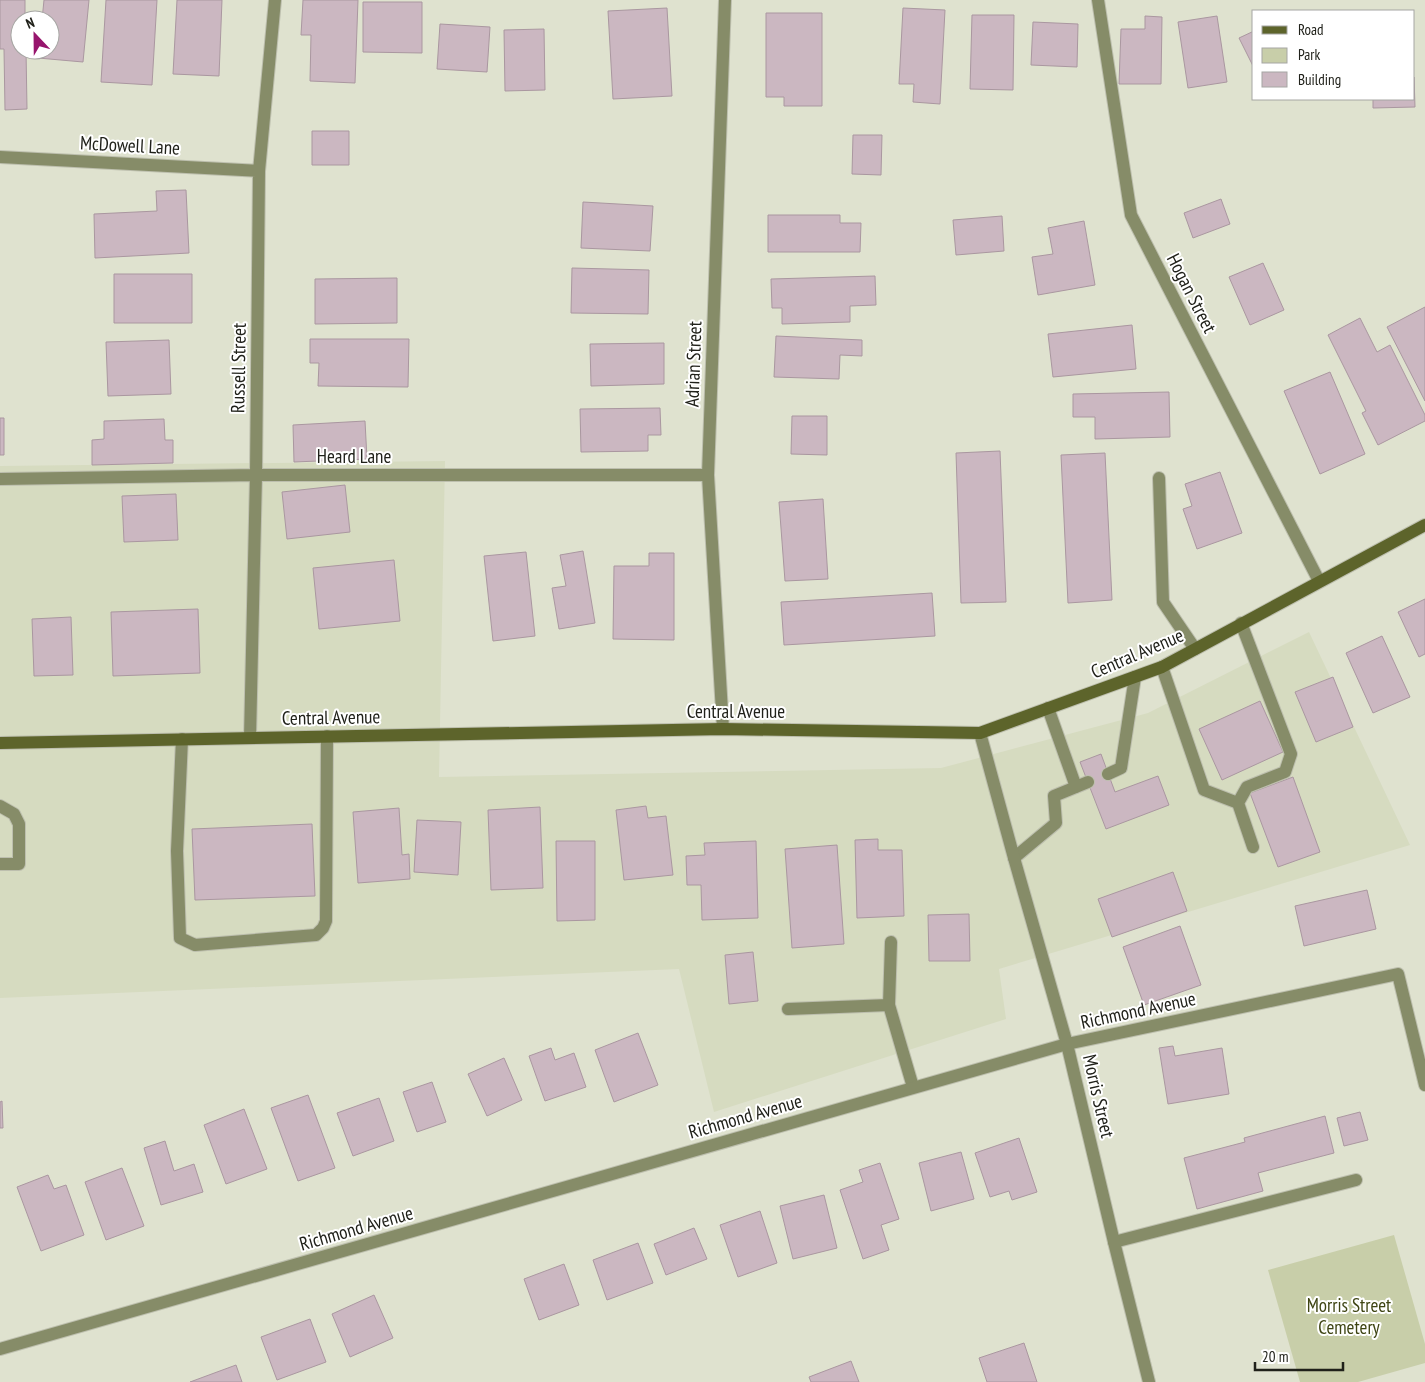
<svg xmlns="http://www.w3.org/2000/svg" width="1425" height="1382" viewBox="0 0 1425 1382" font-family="'PT Sans Narrow',sans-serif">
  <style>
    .built { fill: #d6dbc0 }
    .green { fill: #c8cea9 }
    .building { fill: #cbb7c1; stroke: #aa97a0 }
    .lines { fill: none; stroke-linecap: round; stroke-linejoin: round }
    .service-casing { stroke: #bdbfae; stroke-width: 14 }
    .minor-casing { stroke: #bdbfae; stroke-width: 14 }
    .secondary-casing { stroke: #bdbfae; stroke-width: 14 }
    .service { stroke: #868c68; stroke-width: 12 }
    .minor { stroke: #868c68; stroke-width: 12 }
    .secondary { stroke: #5d642b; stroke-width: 12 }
    .labels { text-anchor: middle; stroke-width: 4; stroke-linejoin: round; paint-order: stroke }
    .street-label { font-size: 19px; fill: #20211a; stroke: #fff }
    .park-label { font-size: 19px; fill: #3e4413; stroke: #fff }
  </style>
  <rect width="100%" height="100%" fill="#dfe2cf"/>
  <!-- built -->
  <path class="built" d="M445 461 439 777 941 768 1148 713 1309 632 1410 845 999 969 1006 1019 714 1112 679 969 0 998V466Z"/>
  <!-- green -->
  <path class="green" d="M1394 1235 1425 1344V1363L1358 1382H1300L1268 1270Z"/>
  <!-- building -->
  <path class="building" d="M0 0H25V20H20V50H26L27 109 5 110 4 49H0Z
    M44 0H89L83 62 38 58 39 50H50V20H42Z
    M106 0H157L152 85 101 82Z
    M177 0H222L219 76 173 74Z
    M303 0H358L355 83 310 81 311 35H301Z
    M363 2H422V53L363 52Z
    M667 8 672 96 613 99 608 11Z
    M903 8 945 10 940 104 913 102 914 84H899Z
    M766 13H822V106H784V97H766Z
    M972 15H1014L1013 90 970 89Z
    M1145 16 1162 17 1161 84H1119L1121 29H1145Z
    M1217 16 1227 82 1188 88 1178 22Z
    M1033 22 1078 24 1077 67 1031 65Z
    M440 24 490 27 487 72 437 69Z
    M544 29 545 90 505 91 504 30Z
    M1254 31V68L1239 38Z
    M1414 77 1415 107 1373 108V99H1414Z
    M312 131H349V165H312Z
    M853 135H882L881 175 852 174Z
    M186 190 189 253 95 258 94 214 157 211 156 191Z
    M1221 199 1230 224 1193 238 1184 213Z
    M583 202 653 206 650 251 581 248Z
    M768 215H840V223H861L860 252H768Z
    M1002 216 1004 251 956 255 953 220Z
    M1084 221 1095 285 1038 295 1032 257 1053 254 1048 228Z
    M1263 263 1284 310 1250 325 1229 277Z
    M572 268 649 270 648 314 571 313Z
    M114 274H192V323H114Z
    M875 276 876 305 850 306V322L782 324V308H772L771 279Z
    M397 278V323L315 324V279Z
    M1425 307V401L1387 327Z
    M1360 318 1377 352 1390 345 1425 415V421L1378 445 1362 413 1366 411 1328 335Z
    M1132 325 1136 369 1053 377 1048 334Z
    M776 336 862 340V356L840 355 839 379 774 377Z
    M310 339H409L408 387 318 386 319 363H310Z
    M169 340 171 394 108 396 106 342Z
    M664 343V384L591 386 590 344Z
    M1330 372 1365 454 1320 474 1284 391Z
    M1169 392 1170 437 1095 439V417H1073V394Z
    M660 408 661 435H648V451L581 452 580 409Z
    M792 416H827V455L791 454Z
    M0 418H4V455H0Z
    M164 419 165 440H173V463L92 465V440L104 439V421Z
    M365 421 367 459 294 462 293 425Z
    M1000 451 1006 602 961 603 956 453Z
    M1105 453 1112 600 1068 603 1061 455Z
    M1220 472 1242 533 1197 549 1183 509 1192 506 1185 484Z
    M345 485 350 532 287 539 282 492Z
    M176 494 178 540 124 542 122 496Z
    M823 499 828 579 785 581 779 502Z
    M583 551 595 623 559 629 552 588 566 586 560 555Z
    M526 552 535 636 493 641 484 556Z
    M649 553H674V640L613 639 614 566H649Z
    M394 560 400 621 319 629 313 568Z
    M932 593 935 636 784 645 781 602Z
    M1425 599V654L1419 657 1398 612Z
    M198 609 200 673 113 676 111 612Z
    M71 617 73 675 34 676 32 619Z
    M1382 636 1410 697 1373 713 1346 653Z
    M1333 677 1353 727 1316 742 1295 692Z
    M1260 701 1283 752 1222 780 1199 729Z
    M1101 754 1115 792 1158 776 1169 805 1106 829 1080 762Z
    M1293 777 1320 852 1278 867 1250 793Z
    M646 806 648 818 666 816 673 875 624 880 616 810Z
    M540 807 543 888 491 890 488 810Z
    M399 808 402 855 409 854 410 879 358 883 353 812Z
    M417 820 461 822 458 875 414 872Z
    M312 824 315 896 195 900 192 829Z
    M878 839V850H902L904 916 857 918 855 840Z
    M556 841H595V920L557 921Z
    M756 841 758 918 702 920 701 885H687L686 856 705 855 704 843Z
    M837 845 844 944 792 948 785 849Z
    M1173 872 1187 911 1112 937 1098 899Z
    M1367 890 1376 929 1304 946 1295 906Z
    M969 914 970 961H929L928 915Z
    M1180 926 1201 985 1144 1005 1123 947Z
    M753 952 758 1001 729 1004 725 955Z
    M638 1033 658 1085 614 1102 595 1050Z
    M1173 1046 1175 1056 1222 1048 1229 1094 1168 1104 1159 1048Z
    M551 1048 555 1060 574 1053 586 1087 545 1101 529 1056Z
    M504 1058 522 1100 487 1116 468 1074Z
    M432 1082 446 1122 417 1132 403 1092Z
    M308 1095 335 1168 298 1181 271 1108Z
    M379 1098 394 1141 353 1156 337 1113Z
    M2 1101 3 1128H0V1102Z
    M244 1109 267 1169 226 1184 204 1125Z
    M1360 1112 1368 1140 1344 1146 1337 1118Z
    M1325 1116 1334 1153 1258 1173 1263 1191 1197 1209 1184 1158 1245 1142 1244 1138Z
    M1019 1138 1037 1192 1012 1200 1009 1191 990 1197 975 1153Z
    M165 1141 174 1171 194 1164 203 1192 161 1205 144 1148Z
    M961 1152 974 1199 931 1211 919 1163Z
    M880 1163 899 1219 881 1225 889 1250 863 1259 840 1190 863 1182 859 1170Z
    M122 1168 144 1226 106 1240 85 1182Z
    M48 1175 54 1189 66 1185 84 1235 41 1251 17 1187Z
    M824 1195 837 1248 793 1259 780 1206Z
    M760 1211 777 1263 738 1277 720 1225Z
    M694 1228 707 1259 666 1275 654 1244Z
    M638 1243 653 1283 607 1300 593 1260Z
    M564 1264 579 1305 539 1320 524 1279Z
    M374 1295 393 1338 350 1357 332 1314Z
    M310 1319 326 1362 277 1380 261 1337Z
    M1024 1343 1037 1382H987L979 1358Z
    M851 1361 859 1382H811L809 1377Z
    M236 1365 242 1382H190Z"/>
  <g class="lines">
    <defs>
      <path id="service" d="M1159 478 1163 602 1195 649
        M1162 667 1204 790 1238 803 1253 847
        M1048 708 1076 787
        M182 739 177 851 180 938 195 945 316 935 323 928 326 921 327 736
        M1108 774 1121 768 1135 677
        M1238 803 1247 787 1285 772 1291 754 1241 623
        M0 806 14 814 19 824V864H0
        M1014 858 1056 823 1054 796 1088 782
        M891 942 889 1005 913 1087
        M788 1009 889 1005
        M1114 1242 1356 1180"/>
      <path id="minor" d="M1098 0 1131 215 1319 581
        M0 157 259 171
        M0 479 256 475H708
        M723 729 708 475 725 0
        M980 733 1014 858 1067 1044 1114 1242 1149 1382
        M250 738 256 475 259 171 275 0
        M0 1349 1067 1044 1398 974 1425 1085"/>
      <path id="secondary" d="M0 743 723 729 980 733 1162 667 1425 525"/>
    </defs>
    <!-- service casing -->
    <use href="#service" class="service-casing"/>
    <!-- minor casing -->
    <use href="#minor" class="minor-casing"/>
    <!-- secondary casing -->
    <use href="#secondary" class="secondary-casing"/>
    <!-- service -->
    <use href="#service" class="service"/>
    <!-- minor -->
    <use href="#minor" class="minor"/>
    <!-- secondary -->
    <use href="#secondary" class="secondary"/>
  </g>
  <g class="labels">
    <!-- street labels -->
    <g class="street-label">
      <text transform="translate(130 145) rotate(3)" y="7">McDowell Lane</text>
      <text transform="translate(1192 293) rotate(63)" y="7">Hogan Street</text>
      <text transform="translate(693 364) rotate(-88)" y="7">Adrian Street</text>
      <text transform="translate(238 368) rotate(-89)" y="7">Russell Street</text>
      <text x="354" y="463">Heard Lane</text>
      <text transform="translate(1137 653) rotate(-23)" y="7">Central Avenue</text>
      <text x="736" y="718">Central Avenue</text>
      <text transform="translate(331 717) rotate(-1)" y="7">Central Avenue</text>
      <text transform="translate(1138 1010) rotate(-12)" y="7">Richmond Avenue</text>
      <text transform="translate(1099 1096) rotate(77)" y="7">Morris Street</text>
      <text transform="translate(745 1116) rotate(-16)" y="7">Richmond Avenue</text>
      <text transform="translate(356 1228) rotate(-16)" y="7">Richmond Avenue</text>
    </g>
    <!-- park labels -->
    <g class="park-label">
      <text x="1349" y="1312">Morris Street<tspan x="1349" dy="22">Cemetery</tspan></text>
    </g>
  </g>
  <!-- legend -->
  <rect x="1252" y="10" width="162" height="90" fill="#ffffff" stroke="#a6a6a3"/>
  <rect x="1262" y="26" width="25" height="8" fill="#5d642b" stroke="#a6a6a3"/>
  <text x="1298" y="35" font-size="15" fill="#20211a">Road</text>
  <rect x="1262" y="48" width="25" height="15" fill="#c8cea9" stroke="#a6a6a3"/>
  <text x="1298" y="60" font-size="15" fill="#20211a">Park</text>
  <rect x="1262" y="72" width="25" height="15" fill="#cbb7c1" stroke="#a6a6a3"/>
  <text x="1298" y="85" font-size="15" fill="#20211a">Building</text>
  <!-- north arrow -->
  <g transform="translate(35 35) rotate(338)"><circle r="24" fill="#ffffff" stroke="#a6a6a3"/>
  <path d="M0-4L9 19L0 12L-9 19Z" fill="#97156d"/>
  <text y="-8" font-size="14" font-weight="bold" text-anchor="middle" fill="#20211a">N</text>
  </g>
  <!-- scale -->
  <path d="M1255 1362v8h88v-8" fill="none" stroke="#20211a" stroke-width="2.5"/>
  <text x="1262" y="1362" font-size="15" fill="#20211a" stroke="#ffffff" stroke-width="4" paint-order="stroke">20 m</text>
</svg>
